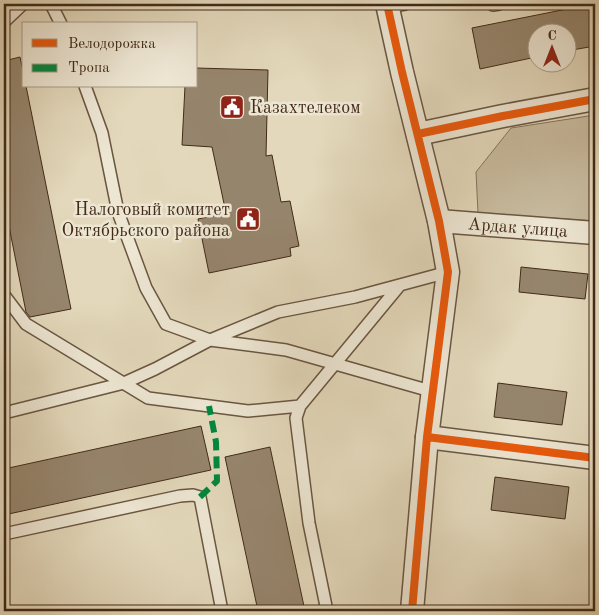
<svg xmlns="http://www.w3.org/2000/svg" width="599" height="615" viewBox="0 0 599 615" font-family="'Old Standard TT',serif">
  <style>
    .green { fill: #c8bb9f; stroke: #85735c }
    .building { fill: #96856d; stroke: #422b18 }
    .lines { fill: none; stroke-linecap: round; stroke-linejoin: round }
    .lane-casing { stroke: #6a5641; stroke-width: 14 }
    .street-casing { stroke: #6a5641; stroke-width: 25 }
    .lane { stroke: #ede6d3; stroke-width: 11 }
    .street { stroke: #ede6d3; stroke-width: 22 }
    .quiet { stroke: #00873e; stroke-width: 6; stroke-dasharray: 12 6; stroke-linecap: butt }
    .cycleway-casing { stroke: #ede6d3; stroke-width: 11 }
    .cycleway { stroke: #e8590c; stroke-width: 8 }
    .labels { text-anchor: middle; stroke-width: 5; stroke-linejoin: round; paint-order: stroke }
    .poi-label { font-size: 18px; fill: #422b18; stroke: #ede6d3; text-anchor: start }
    .street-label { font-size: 18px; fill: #422b18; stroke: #ede6d3 }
  </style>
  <rect width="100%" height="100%" fill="#e3d8bb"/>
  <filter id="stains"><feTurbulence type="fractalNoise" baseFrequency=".004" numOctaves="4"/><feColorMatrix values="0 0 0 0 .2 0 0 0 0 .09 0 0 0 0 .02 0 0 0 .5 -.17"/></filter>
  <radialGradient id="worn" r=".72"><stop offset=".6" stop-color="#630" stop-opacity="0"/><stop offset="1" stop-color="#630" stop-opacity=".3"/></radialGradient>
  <!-- green -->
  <path class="green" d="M595 115V221L478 213 476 172 511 128Z"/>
  <!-- building -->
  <path class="building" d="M592 4H595V46L566 51V32H536V57L480 69 472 28Z
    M20 57 24 76V86H26L71 309 30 317 26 312 4 201V61Z
    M196 68 268 70 266 156 272 155 281 202 290 201 299 246 290 248 291 256 209 273 198 219 226 213 212 147 182 145 185 86H196Z
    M521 267 588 274 585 299 519 292Z
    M498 383 567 392 562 425 494 417Z
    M201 426 211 470 4 515V469Z
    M270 447 305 611H258L225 457Z
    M495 477 569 487 565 519 491 510Z"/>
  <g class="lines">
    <defs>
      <path id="lane" d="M51 4 61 24
        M493 4V5L499 4
        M388 7 405 4
        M4 22 23 4
        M85 86 102 133 118 212 146 288 166 324 210 340 286 350 434 392
        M4 295 26 324 148 398 248 411 300 406
        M4 413 124 383 155 369 210 340 278 312 355 297 448 272
        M4 534 180 496 193 495 200 497 222 611
        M327 611 309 523 296 418 300 406 400 285"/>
      <g id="street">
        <path d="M387 4 402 72 439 221 448 272 427 437 412 611"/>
        <path d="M418 134 503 116 595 99"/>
        <path id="s1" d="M439 221 595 233"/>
        <path d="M427 437 595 458"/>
      </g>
    </defs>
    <!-- lane casing -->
    <use href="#lane" class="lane-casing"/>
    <!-- street casing -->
    <use href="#street" class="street-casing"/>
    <!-- lane -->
    <use href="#lane" class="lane"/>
    <!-- street -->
    <use href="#street" class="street"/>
    <!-- quiet -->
    <path class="quiet" d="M368 4 379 6
      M200 497 217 481 216 442 209 406"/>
    <defs>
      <path id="cycleway" d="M387 4 402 72 439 221 448 272 427 437 412 611
        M418 134 503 116 595 99
        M427 437 595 458"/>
    </defs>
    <!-- cycleway casing -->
    <use href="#cycleway" class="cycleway-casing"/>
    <!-- cycleway -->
    <use href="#cycleway" class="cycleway"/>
  </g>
  <!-- icons -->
  <defs>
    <symbol id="civic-square" viewBox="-11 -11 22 22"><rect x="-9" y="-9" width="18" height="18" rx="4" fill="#8f2418" stroke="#ede6d3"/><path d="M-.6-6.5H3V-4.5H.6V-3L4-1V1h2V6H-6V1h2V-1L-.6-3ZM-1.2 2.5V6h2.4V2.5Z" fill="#fff"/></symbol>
  </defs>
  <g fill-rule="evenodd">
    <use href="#civic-square" x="218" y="93" width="28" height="28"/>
    <use href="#civic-square" x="234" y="205" width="28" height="28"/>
  </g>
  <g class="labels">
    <!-- poi labels -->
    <g class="poi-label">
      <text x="250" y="113">Казахтелеком</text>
      <text x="230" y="215" text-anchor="end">Налоговый комитет<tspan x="230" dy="21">Октябрьского района</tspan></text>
    </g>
    <!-- street labels -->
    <g class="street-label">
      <text dy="6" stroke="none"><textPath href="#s1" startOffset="79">Ардак улица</textPath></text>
    </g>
  </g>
  <!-- margin -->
  <rect width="599" height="615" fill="none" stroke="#e3d8bb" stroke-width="20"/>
  <rect x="5" y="5" width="589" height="605" fill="none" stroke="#422b18" stroke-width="2.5"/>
  <rect x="10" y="10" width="579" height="595" fill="none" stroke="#422b18"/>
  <!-- legend -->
  <rect x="22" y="22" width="175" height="65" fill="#ede6d3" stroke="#a99b88"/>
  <rect x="32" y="39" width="25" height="8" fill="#e8590c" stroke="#a99b88"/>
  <text x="68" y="48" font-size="15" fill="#422b18">Велодорожка</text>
  <rect x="32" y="64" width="25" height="8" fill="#00873e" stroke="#a99b88"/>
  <text x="68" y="72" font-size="15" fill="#422b18">Тропа</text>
  <!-- north arrow -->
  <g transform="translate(552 48)"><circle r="24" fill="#ede6d3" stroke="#a99b88"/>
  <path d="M0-4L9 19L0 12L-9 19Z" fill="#8f2418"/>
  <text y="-8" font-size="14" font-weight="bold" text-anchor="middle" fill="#422b18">С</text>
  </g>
  <rect width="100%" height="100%" filter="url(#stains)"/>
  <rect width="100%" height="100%" fill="url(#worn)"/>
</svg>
